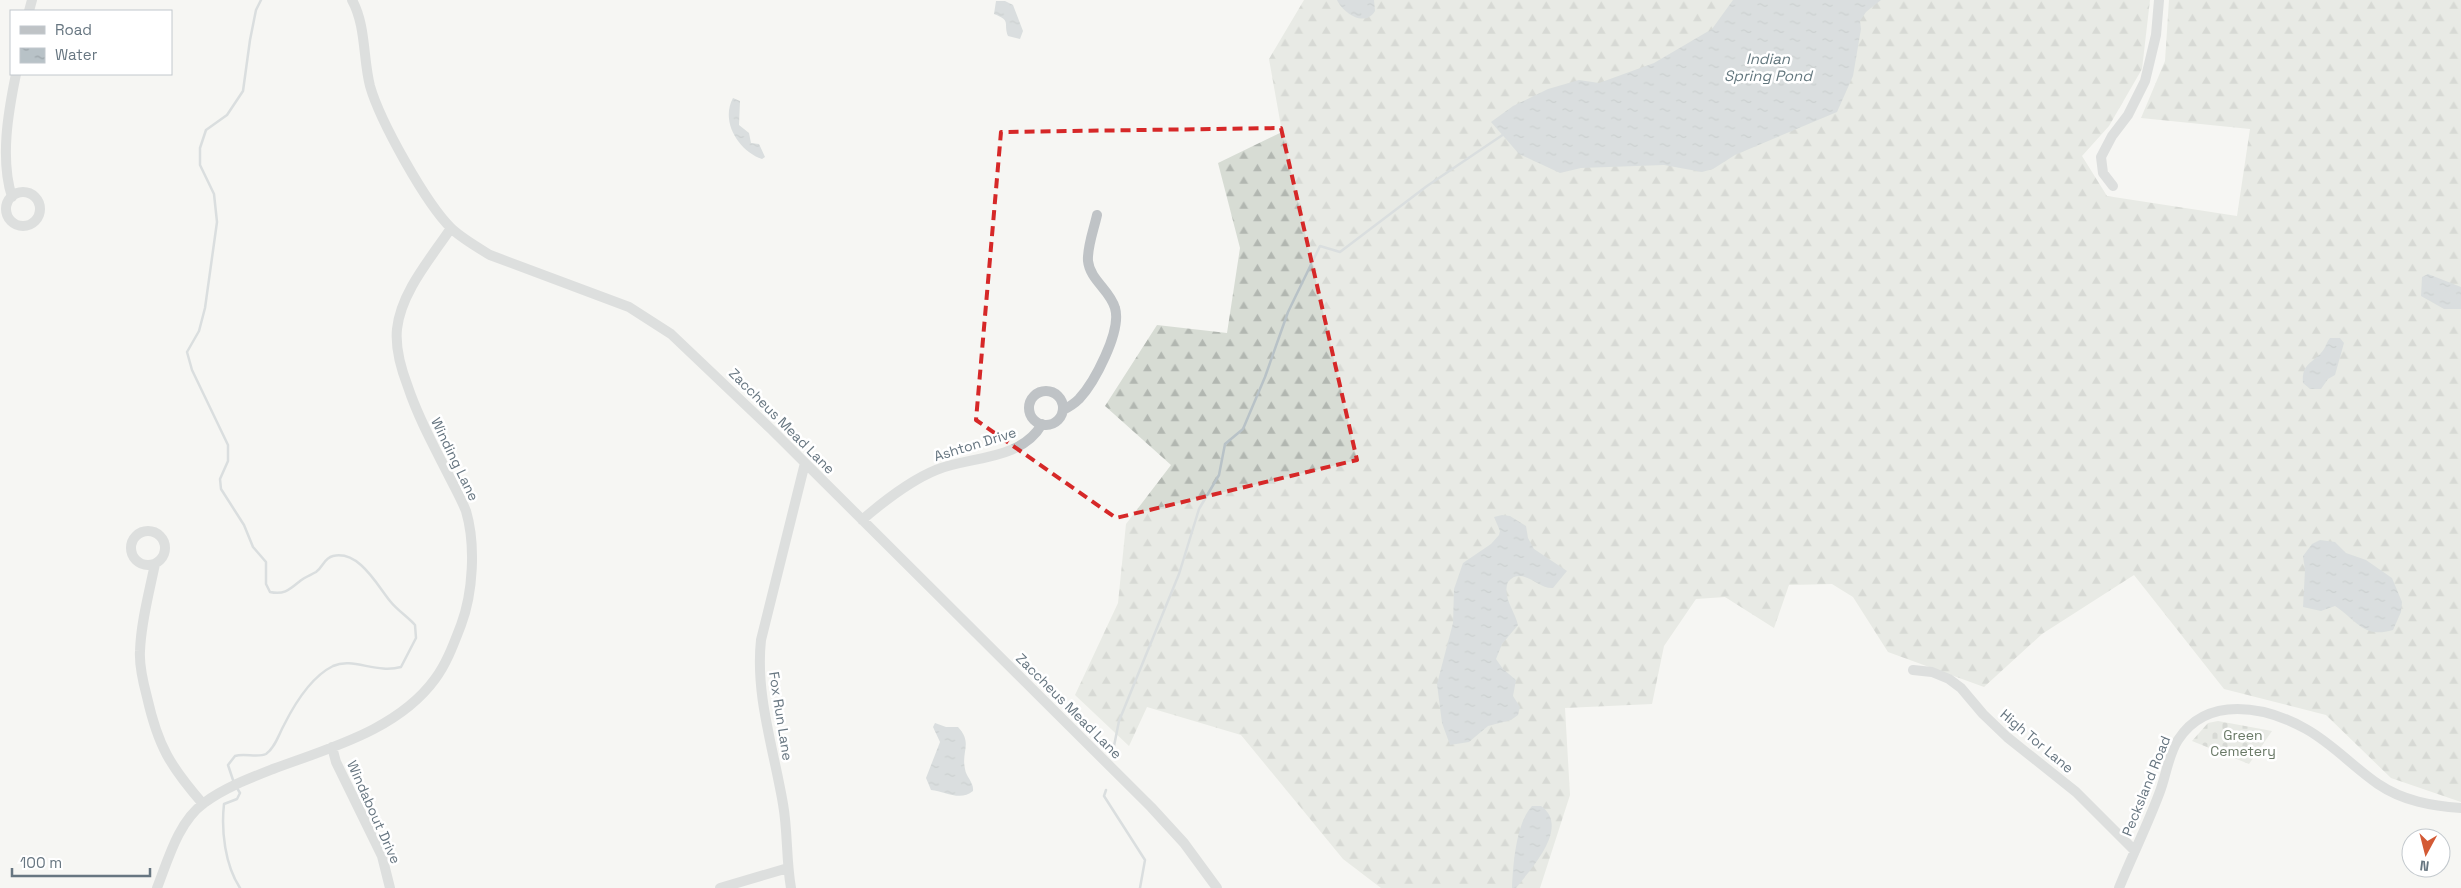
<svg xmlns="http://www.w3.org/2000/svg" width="2461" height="888" viewBox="0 0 2461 888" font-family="'Space Grotesk',sans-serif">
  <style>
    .forest { fill: url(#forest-firs) }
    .cemetery { fill: url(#cemetery-stones) }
    .water { fill: url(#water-ripples) }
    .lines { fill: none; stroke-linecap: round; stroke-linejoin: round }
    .stream { stroke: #b8c2c7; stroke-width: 2.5 }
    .street { stroke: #bfc3c6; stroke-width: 10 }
    .marked { fill: none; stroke: #d62828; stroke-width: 4; stroke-dasharray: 10 6; stroke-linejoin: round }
    .labels { text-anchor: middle; stroke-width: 5; stroke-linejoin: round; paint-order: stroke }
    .street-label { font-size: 14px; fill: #677681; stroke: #fff }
    .park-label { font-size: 14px; fill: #697966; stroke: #fff }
    .water-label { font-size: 15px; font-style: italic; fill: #63777e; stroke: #fff }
  </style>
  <defs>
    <pattern id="forest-firs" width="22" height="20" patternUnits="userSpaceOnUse" patternTransform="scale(1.25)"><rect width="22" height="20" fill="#d7dcd4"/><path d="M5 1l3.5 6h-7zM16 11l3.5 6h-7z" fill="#b2b7b1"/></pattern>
    <pattern id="cemetery-stones" width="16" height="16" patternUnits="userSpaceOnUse" patternTransform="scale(1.25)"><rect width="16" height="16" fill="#d7dcd4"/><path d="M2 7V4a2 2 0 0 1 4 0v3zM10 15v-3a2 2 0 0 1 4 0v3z" fill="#b2b7b1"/></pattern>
    <pattern id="water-ripples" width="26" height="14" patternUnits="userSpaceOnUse" patternTransform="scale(1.25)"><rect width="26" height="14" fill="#b8c2c7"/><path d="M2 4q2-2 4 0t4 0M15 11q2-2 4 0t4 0" fill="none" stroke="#99a2a7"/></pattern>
  </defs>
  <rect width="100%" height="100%" fill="#f6f6f3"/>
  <!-- forest -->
  <path class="forest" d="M1304 0H2150L2142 69 2109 126 2082 156 2107 196 2237 216 2250 129 2141 118 2165 61 2169 0H2461V802L2391 778 2326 715 2224 689 2134 575 2042 634 1984 687 1888 652 1853 597 1832 584 1789 585 1774 628 1725 597 1696 599 1664 646 1652 704 1565 708 1570 795 1540 888H1381L1343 859 1241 735 1147 707 1129 746 1075 695 1118 603 1126 524 1171 465 1105 406 1157 325 1227 333 1240 248 1218 163 1282 132 1269 59Z"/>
  <!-- cemetery -->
  <path class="cemetery" d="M2218 721 2272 731 2249 764 2192 741 2208 723Z"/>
  <!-- water -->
  <path class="water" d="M1337 0H1374L1375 11C1365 28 1343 13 1337 0Z
    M1733 0H1881L1866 12 1860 21 1861 29 1853 76 1837 112 1735 155 1713 169 1702 172 1664 165 1581 168 1560 173 1519 154 1491 122 1513 106 1548 89 1579 80 1599 83 1654 63 1712 29Z
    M996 1H1005L1013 5 1023 31 1020 39 1008 36C1003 23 1012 21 994 14Z
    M733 98 740 101 739 125 749 133 751 143 759 144 765 157 762 159C739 151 720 122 733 98Z
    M2428 274 2461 287V309H2444L2421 296 2422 277Z
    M2330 338H2340L2344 343 2335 375 2328 379 2321 389H2310L2303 383C2301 362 2315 363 2324 349 2326 346 2327 342 2330 338Z
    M1502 515 1510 516 1526 526 1528 538 1534 549 1567 571 1553 588C1539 590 1522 565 1508 582 1502 597 1515 611 1518 625L1502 644 1496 659 1503 669 1516 680 1513 696 1520 707 1518 715 1511 720 1488 726 1469 742 1450 745 1442 723 1437 684 1453 623 1454 589 1463 563 1491 544 1499 535 1500 531 1494 517Z
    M2320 540 2335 542 2346 553 2366 560 2392 578 2402 602 2401 612 2393 630C2363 639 2357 620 2335 606L2321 611 2303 607 2305 570 2303 556 2312 544Z
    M935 723 946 727H958C973 743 961 751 965 769 966 777 974 782 973 791 960 802 945 791 931 790L926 778 940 742 933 727Z
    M1532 806H1541C1571 827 1530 870 1516 888H1512C1513 865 1516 823 1532 806Z"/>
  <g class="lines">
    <!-- stream -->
    <path class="stream" d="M1113 751 1119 721 1179 574 1199 509 1219 475 1225 444 1243 429 1265 377 1288 312 1320 246 1340 252 1427 186 1504 134
      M234 783 228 765 235 756C244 753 258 758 266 754 275 748 279 734 284 725 295 703 311 677 333 666 353 657 376 674 401 667L416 638 415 625C408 617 397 610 390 601 377 585 359 550 333 556 324 558 323 567 316 572 311 575 305 577 300 581 289 590 284 595 270 592L266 584V562L253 547 244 525 221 489 220 479 228 461V445L192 370 187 352 199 331 205 308 217 222 214 194 200 165V148L206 130 227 115 243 91 250 40 256 10 261 0
      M237 788 240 793 237 799 224 804C221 831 225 865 240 888
      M1106 790 1104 796 1145 860 1140 888"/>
    <!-- street -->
    <path class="street" d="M352 0C366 25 363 59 370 86 380 121 426 204 452 229 463 239 477 247 490 255L629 307 671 334 772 430 1151 807 1184 843 1217 888
      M29 11 32 0
      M2113 186 2103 173 2101 157 2112 136 2128 115 2145 81 2156 35 2159 0
      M6 209a17 17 0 1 1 34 0a17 17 0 1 1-34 0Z
      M12 197C0 159 8 113 16 74
      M1029 408a17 17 0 1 1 34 0a17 17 0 1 1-34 0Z
      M1063 410C1069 407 1074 404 1079 399 1094 383 1122 331 1115 308 1110 290 1090 280 1088 261 1087 247 1094 229 1097 215
      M862 520C884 501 909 481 936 470 970 456 1021 461 1042 424
      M131 548a17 17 0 1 1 34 0a17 17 0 1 1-34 0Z
      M155 564C149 593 141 622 140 651 139 666 143 682 147 697 158 746 170 766 203 804
      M1913 670 1932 672 1949 679 1961 688 1983 714 2007 737 2076 792 2135 851
      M332 747 336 762 382 856 390 888
      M157 888C168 860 178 822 204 803 224 788 250 778 273 769 329 748 398 730 435 679 447 663 454 643 461 625 473 593 476 545 466 511 462 501 456 490 451 480 436 450 419 420 408 387 401 369 395 349 397 329 401 292 431 258 451 228
      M720 888 788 868
      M791 888C786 860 788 832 783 804 774 750 755 695 761 640L805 463
      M2119 888C2132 856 2147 826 2159 794 2166 777 2168 755 2178 740 2207 695 2265 706 2306 729 2333 744 2353 767 2378 784 2403 801 2432 806 2461 808"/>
  </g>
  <!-- marked area -->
  <path d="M0 0H2461V888H0ZM1281 128 1357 460 1116 518 976 420 1001 132Z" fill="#f6f6f3" fill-opacity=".55" fill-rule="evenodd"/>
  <path class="marked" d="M1281 128 1357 460 1116 518 976 420 1001 132Z"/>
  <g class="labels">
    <!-- street labels -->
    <g class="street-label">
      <text transform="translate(782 421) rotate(45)" y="5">Zaccheus Mead Lane</text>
      <text transform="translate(975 444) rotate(-17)" y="5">Ashton Drive</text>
      <text transform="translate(455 459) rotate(64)" y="5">Winding Lane</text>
      <text transform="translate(1069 706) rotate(45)" y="5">Zaccheus Mead Lane</text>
      <text transform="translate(781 716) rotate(81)" y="5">Fox Run Lane</text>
      <text transform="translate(2037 741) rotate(40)" y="5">High Tor Lane</text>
      <text transform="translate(2146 786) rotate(-68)" y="5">Pecksland Road</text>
      <text transform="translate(374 812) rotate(66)" y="5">Windabout Drive</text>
    </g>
    <!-- park labels -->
    <g class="park-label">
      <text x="2243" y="740">Green<tspan x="2243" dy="16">Cemetery</tspan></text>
    </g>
    <!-- water labels -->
    <g class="water-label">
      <text x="1768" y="64">Indian<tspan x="1768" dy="17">Spring Pond</tspan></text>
    </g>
  </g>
  <!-- legend -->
  <rect x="10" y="10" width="162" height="65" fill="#ffffff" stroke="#c2c8cd"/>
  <rect x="20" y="26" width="25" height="8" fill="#bfc3c6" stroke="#c2c8cd"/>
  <text x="55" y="35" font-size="15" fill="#677681">Road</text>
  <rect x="20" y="48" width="25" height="15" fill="url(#water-ripples)" stroke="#c2c8cd"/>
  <text x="55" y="60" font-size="15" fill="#677681">Water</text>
  <!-- north arrow -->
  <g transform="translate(2426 853) rotate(187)"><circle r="24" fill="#ffffff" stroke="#c2c8cd"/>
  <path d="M0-4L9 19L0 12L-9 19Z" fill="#d35a35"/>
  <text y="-8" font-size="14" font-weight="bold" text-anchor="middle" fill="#677681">N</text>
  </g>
  <!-- scale -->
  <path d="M12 868v8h138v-8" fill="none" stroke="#677681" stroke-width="2.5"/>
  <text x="20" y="868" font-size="15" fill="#677681" stroke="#ffffff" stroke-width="4" paint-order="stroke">100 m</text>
</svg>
